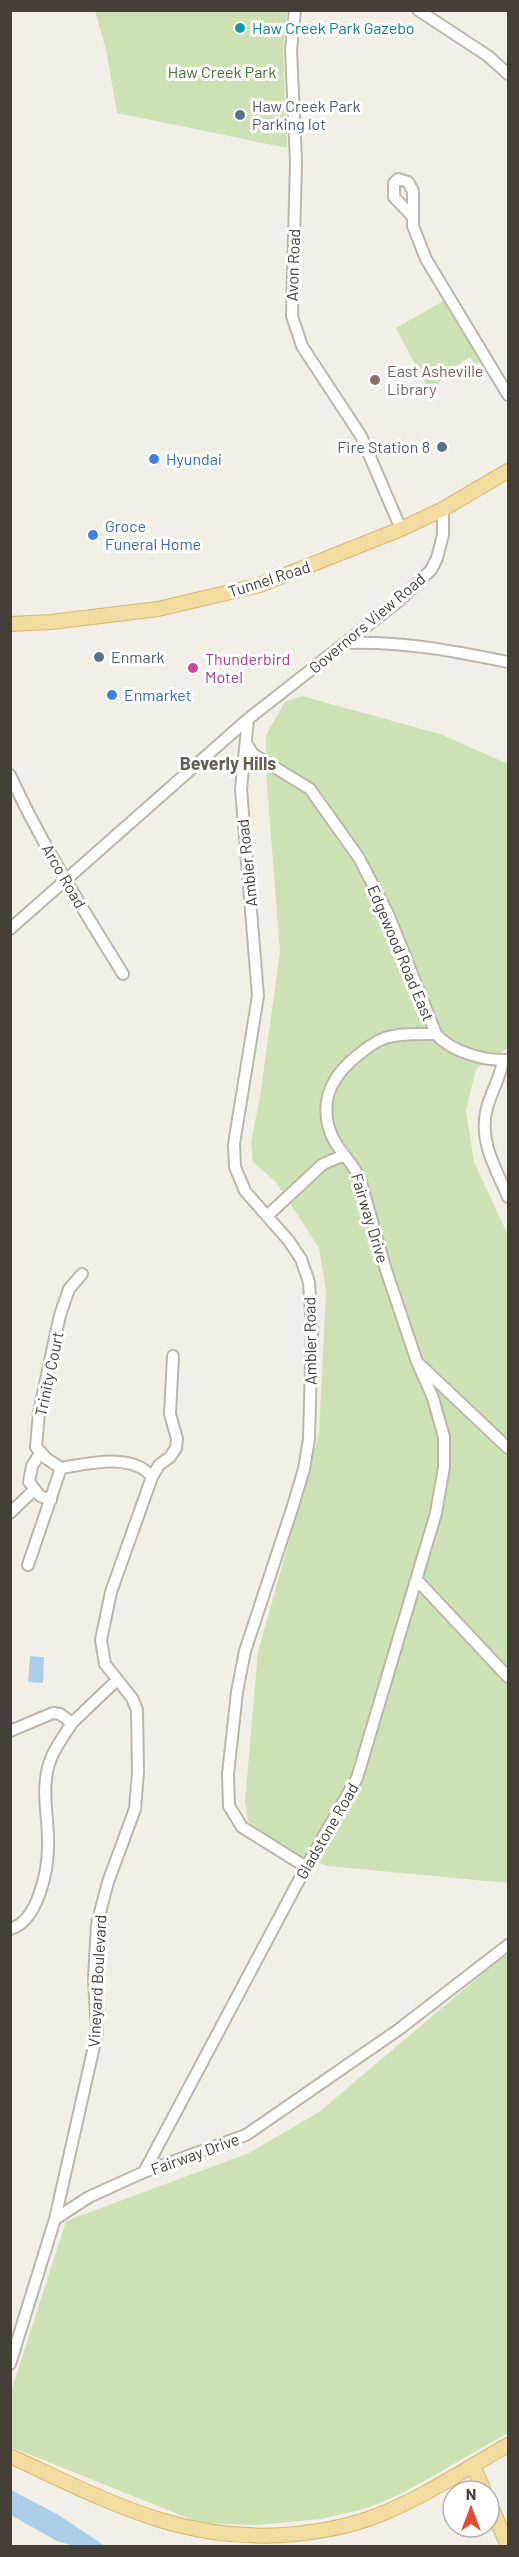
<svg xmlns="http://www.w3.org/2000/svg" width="519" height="2557" viewBox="0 0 519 2557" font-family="Barlow,sans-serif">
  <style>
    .green { fill: #cde2b4 }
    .water { fill: #aacee8 }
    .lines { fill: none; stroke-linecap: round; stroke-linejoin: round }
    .minor-casing { stroke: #bcb6ab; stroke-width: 14 }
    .major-casing { stroke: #d7b870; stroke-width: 16 }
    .minor { stroke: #fff; stroke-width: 10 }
    .major { stroke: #f3dc9f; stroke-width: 14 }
    .culture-dot { fill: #0f9aa8; stroke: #fff; stroke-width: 2 }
    .service-dot { fill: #5c6f8a; stroke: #fff; stroke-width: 2 }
    .education-dot { fill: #8d6e63; stroke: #fff; stroke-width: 2 }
    .shop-dot { fill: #3f7fe0; stroke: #fff; stroke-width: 2 }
    .hotel-dot { fill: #d1479c; stroke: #fff; stroke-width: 2 }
    .labels { text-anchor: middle; stroke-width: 6; stroke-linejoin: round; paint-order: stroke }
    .culture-label { font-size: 16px; fill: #0d838f; stroke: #fff; text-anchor: start }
    .park-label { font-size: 16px; fill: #487030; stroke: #fff }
    .service-label { font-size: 16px; fill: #4e5e75; stroke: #fff; text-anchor: start }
    .street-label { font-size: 16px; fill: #443f37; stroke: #fff }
    .education-label { font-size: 16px; fill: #785e54; stroke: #fff; text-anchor: start }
    .shop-label { font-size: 16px; fill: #366cbe; stroke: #fff; text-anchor: start }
    .hotel-label { font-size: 16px; fill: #b23c85; stroke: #fff; text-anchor: start }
    .neighbourhood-label { font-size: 18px; font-weight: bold; fill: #665d4f; stroke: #fff }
  </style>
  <rect width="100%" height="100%" fill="#f2efe7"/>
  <!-- green -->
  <path class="green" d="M95 11H287L283 50 287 148 117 113 106 49Z
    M445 300 482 361 475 365 470 357 448 371 436 387 429 391 396 328Z
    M302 696 440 734 508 764V1048L476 1069 466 1111 474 1162 508 1235V1883L328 1866 299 1856 267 1837 248 1821 245 1801 258 1652 319 1434 326 1291 319 1248 276 1182 253 1162 251 1142 260 1097 280 952 266 771V735L285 702Z
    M508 1952V2433L401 2494 367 2508 321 2519 256 2525 200 2523 11 2447V2392L66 2221 249 2153 319 2112Z"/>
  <!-- water -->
  <path class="water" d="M30 1656 44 1657 43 1683 28 1682Z
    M11 2490 57 2514 105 2546H74L57 2541 11 2515Z"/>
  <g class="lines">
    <defs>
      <path id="minor" d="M295 10 291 50 296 162 292 316 302 346 361 436 401 529
        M418 10 488 56 508 74
        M411 215 394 197V183L398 179 408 182 413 191V226L426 259 508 395
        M346 643C402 641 454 651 508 662
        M248 719 241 789 258 996 234 1144 235 1167 245 1191 289 1241 301 1259 309 1282 312 1328 309 1439 304 1469 292 1509 245 1651 237 1692 228 1774 229 1806 242 1827 306 1867
        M246 743 253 754 310 789 359 858 389 916 436 1034
        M10 775C42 845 83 909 123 974
        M10 929 248 719 400 600 431 570 437 558 443 535V509
        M503 1060C501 1077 491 1092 487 1108 478 1140 496 1169 508 1197
        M508 1060C485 1061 451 1052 436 1034 420 1034 401 1033 385 1038 375 1041 366 1049 358 1055 334 1074 320 1097 329 1128 335 1150 352 1159 360 1179L386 1270 417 1362 508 1448
        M267 1216 323 1164 342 1156
        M41 1452 32 1466 29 1482 40 1496 51 1500
        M61 1468 47 1459 36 1447 39 1412 60 1315 69 1289 82 1274
        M10 1513 34 1490
        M28 1565 61 1468C87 1464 133 1452 152 1477
        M417 1580 508 1677
        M72 1723 117 1680
        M10 1731 53 1713 60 1714 72 1723C62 1739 50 1754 47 1772 42 1797 49 1821 48 1846 48 1870 38 1922 10 1929
        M144 2172 306 1867 357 1778 436 1513 444 1467V1437L433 1398 417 1362
        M55 2219 97 2033 94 1979 97 1924 108 1882 135 1809 138 1772 137 1710 132 1698 105 1664 101 1640 111 1592 152 1477 159 1465 170 1457 176 1448 177 1439 170 1414 173 1356
        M10 2364 55 2219 89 2197 144 2172 246 2135 398 2030 508 1945"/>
      <path id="major" d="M10 624 51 622 158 609 260 585 401 529 443 509 508 471
        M10 2456C108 2501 184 2545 296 2534 323 2531 351 2526 376 2516 423 2498 465 2469 508 2445
        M473 2465 484 2491
        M489 2502 508 2546"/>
    </defs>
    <!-- minor casing -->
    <use href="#minor" class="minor-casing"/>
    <!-- major casing -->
    <use href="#major" class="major-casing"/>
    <!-- minor -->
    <use href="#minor" class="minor"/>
    <!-- major -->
    <use href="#major" class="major"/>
  </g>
  <!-- markers -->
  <circle class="culture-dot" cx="240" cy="28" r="6"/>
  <g class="service-dot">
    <circle cx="240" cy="115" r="6"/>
    <circle cx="442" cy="447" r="6"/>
    <circle cx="99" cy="657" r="6"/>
  </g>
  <circle class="education-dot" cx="375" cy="380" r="6"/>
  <g class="shop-dot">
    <circle cx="154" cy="459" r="6"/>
    <circle cx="93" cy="535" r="6"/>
    <circle cx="112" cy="695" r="6"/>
  </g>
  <circle class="hotel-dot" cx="193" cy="668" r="6"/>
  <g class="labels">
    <!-- culture labels -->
    <g class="culture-label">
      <text x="252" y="34">Haw Creek Park Gazebo</text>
    </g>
    <!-- park labels -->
    <g class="park-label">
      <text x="222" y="78">Haw Creek Park</text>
    </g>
    <!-- service labels -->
    <g class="service-label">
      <text x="252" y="112">Haw Creek Park<tspan x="252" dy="18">Parking lot</tspan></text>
      <text x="430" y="453" text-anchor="end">Fire Station 8</text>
      <text x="111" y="663">Enmark</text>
    </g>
    <!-- street labels -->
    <g class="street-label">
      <text transform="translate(293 265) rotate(-88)" y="6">Avon Road</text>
      <text transform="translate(269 579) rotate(-18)" y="6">Tunnel Road</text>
      <text transform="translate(367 623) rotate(-40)" y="6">Governors View Road</text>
      <text transform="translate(247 863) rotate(-96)" y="6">Ambler Road</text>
      <text transform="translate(64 876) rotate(60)" y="6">Arco Road</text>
      <text transform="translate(401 953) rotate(67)" y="6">Edgewood Road East</text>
      <text transform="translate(370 1218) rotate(73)" y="6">Fairway Drive</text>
      <text transform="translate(310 1341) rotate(-91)" y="6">Ambler Road</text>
      <text transform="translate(49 1374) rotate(-78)" y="6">Trinity Court</text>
      <text transform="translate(327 1831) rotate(-60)" y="6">Gladstone Road</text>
      <text transform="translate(97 1981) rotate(-87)" y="6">Vineyard Boulevard</text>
      <text transform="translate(195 2154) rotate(-20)" y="6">Fairway Drive</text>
    </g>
    <!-- education labels -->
    <g class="education-label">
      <text x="387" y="377">East Asheville<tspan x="387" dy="18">Library</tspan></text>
    </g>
    <!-- shop labels -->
    <g class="shop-label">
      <text x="166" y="465">Hyundai</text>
      <text x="105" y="532">Groce<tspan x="105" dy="18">Funeral Home</tspan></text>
      <text x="124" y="701">Enmarket</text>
    </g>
    <!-- hotel labels -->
    <g class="hotel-label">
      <text x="205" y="665">Thunderbird<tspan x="205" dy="18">Motel</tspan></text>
    </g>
    <!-- neighbourhood labels -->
    <g class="neighbourhood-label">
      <text x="228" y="770">Beverly Hills</text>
    </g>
  </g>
  <!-- border -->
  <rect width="519" height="2557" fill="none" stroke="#443f37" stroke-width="24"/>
  <!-- north arrow -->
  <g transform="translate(471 2509)"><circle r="28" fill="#ffffff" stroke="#b4b2af" stroke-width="1.5"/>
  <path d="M0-4.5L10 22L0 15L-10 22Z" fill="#e3492d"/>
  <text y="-9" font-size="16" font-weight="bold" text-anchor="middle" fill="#443f37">N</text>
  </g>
</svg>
